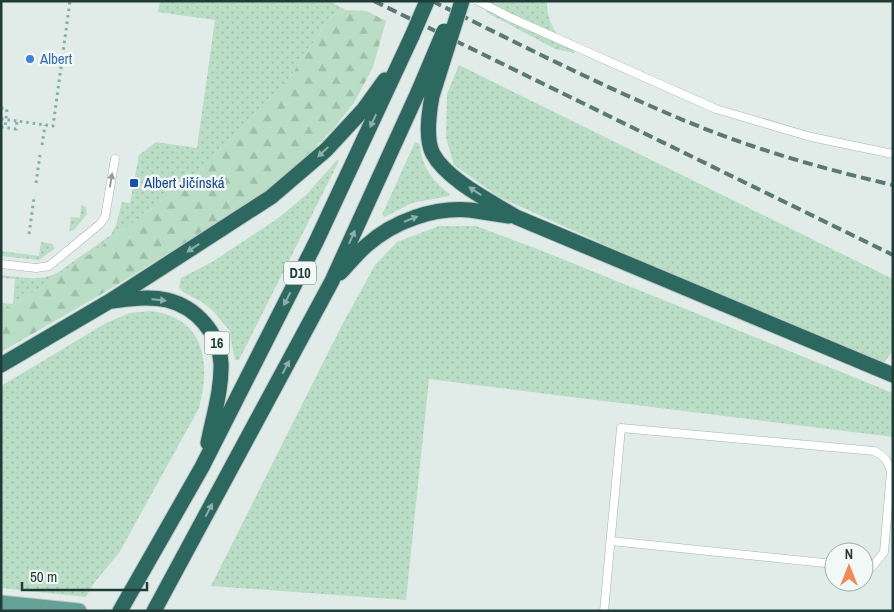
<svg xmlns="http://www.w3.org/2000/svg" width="894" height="612" viewBox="0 0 894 612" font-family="'Archivo Narrow',sans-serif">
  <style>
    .grass { fill: url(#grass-dots) }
    .forest { fill: url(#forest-firs) }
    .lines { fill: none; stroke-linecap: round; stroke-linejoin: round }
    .service-casing { stroke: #a4b4af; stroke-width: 9 }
    .primary-casing { stroke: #c1c8c7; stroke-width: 17 }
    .motorway-casing { stroke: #c1c8c7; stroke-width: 17 }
    .path { stroke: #81afa4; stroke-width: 3; stroke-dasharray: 2.5 4; stroke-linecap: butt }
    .service { stroke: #fff; stroke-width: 8 }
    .primary { stroke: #65a196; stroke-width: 15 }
    .motorway { stroke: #2d6860; stroke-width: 15 }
    .rail { stroke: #5c7872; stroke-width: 4; stroke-dasharray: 10 5; stroke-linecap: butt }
    .motorway-bridge-casing { stroke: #c1c8c7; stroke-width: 17; stroke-linecap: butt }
    .motorway-bridge { stroke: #2d6860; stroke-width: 15 }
    .oneway { fill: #8fb0aa }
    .oneway2 { fill: #909e9b }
    .shop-dot { fill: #3f7fe0; stroke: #f1f8f5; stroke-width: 2 }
    .transit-dot { fill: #1a4fb4; stroke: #f1f8f5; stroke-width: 2 }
    .labels { text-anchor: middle; stroke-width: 5; stroke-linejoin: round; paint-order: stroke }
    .shield { fill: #f1f8f5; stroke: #5f7470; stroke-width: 1 }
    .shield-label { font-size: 14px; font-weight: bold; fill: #213c37 }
    .shop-label { font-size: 15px; fill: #366cbe; stroke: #f1f8f5; text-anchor: start }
    .transit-label { font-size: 15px; fill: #164399; stroke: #f1f8f5; text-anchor: start }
  </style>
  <defs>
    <pattern id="grass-dots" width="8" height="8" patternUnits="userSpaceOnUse" patternTransform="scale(1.25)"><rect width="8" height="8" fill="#baddc6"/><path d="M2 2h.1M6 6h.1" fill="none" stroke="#a0bfab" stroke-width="1.8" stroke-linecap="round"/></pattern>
    <pattern id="forest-firs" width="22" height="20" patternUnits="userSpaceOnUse" patternTransform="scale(1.25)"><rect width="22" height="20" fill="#baddc6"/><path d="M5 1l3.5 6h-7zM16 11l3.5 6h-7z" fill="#a0bfab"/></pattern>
  </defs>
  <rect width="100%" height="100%" fill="#e1ece8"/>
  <!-- grass -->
  <path class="grass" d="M160 1H329L346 10 330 17 291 76 200 171 116 236 1 314V303L13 304 15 279 1 278V275C21 277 39 282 57 273L111 235 116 225 122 202 130 203 139 155 156 142 197 148 215 20 158 12Z
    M491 1H547C546 25 559 37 575 53L555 49 486 12Z
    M459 65 893 279V350L880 369 499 197 454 165 446 138 447 94Z
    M415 142 420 144C421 166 433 182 450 194L449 196 412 203 385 217 382 215Z
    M337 160 339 161 239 360H235L229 330 213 311 202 302 183 292 179 288 181 278 212 262 277 219 306 195Z
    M81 205 86 207 87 214 74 230 69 232 71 217 80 218Z
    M439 226H476L535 248 893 393V437L429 379 406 600 211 586 342 325 375 265 397 242Z
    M41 242 53 244 54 249 39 260 1 256V251L39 256Z
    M150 311C205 317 211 363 199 408L119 553 94 583 86 597 1 588V386L106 323 130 313Z"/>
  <!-- forest -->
  <path class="forest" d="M346 10 367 11 386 21 373 67 354 103 334 128 309 154 278 183 248 205 100 295 1 352V314L116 236 200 171 291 76 330 17Z"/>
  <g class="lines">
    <defs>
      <path id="service" d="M478 1 509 17 716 109 811 137 893 154
        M1 264 36 268 49 266 100 224 105 217 115 159
        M611 541 834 564
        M604 611 621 428 874 451C885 456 888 461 891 472L884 552 871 568H864"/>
      <path id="primary" d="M1 603 79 611"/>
      <path id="motorway" d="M432 96C429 113 425 139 433 154 447 180 492 202 516 217L893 375
        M340 273C349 264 357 253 367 245 394 221 434 207 470 210 483 212 496 214 509 216
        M113 301C130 299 149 296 167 300 196 307 219 333 221 363 222 390 213 417 208 443
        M1 365 110 301 271 197 326 150 364 109 385 80
        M120 611 202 467 316 242 412 36
        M154 611 332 281 419 90"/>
    </defs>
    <!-- service casing -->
    <use href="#service" class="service-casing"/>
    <!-- primary casing -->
    <use href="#primary" class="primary-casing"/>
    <!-- motorway casing -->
    <use href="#motorway" class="motorway-casing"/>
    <!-- path -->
    <path class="path" d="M1 108 7 109 5 127
      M1 119 17 121
      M1 127 16 129 17 121 53 126 70 1
      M42 145 45 125
      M36 183 40 155
      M29 234 34 198"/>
    <!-- service -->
    <use href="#service" class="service"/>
    <!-- primary -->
    <use href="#primary" class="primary"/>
    <!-- motorway -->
    <use href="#motorway" class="motorway"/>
    <!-- rail -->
    <path class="rail" d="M374 1 893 255
      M432 1C513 41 593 82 676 117 746 147 819 168 893 185"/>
    <defs>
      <path id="motorway-bridge" d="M412 36 427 1
        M419 90 444 31
        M432 96 462 1"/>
    </defs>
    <!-- motorway-bridge casing -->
    <use href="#motorway-bridge" class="motorway-bridge-casing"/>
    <!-- motorway-bridge -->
    <use href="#motorway-bridge" class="motorway-bridge"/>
  </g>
  <!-- one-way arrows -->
  <defs><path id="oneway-solid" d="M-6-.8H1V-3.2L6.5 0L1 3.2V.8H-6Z" transform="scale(1.25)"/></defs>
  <g class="oneway">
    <use href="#oneway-solid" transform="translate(373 121) rotate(115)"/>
    <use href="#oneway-solid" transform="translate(323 152) rotate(137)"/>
    <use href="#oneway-solid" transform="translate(475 191) rotate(-147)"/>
    <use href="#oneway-solid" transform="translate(411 219) rotate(-22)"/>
    <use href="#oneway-solid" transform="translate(352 237) rotate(-66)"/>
    <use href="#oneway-solid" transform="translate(193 248) rotate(147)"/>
    <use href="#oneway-solid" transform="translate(287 299) rotate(117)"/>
    <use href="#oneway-solid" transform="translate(159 300) rotate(5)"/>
    <use href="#oneway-solid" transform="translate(286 367) rotate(-62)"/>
    <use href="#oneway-solid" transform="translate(209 510) rotate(-62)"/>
  </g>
  <use class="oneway2" href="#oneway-solid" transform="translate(111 180) rotate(-81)"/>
  <!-- markers -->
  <circle class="shop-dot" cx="30" cy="59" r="5"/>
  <rect class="transit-dot" x="129" y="178" width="10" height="10" rx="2.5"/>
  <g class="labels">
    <!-- shield labels -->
    <g class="shield">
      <rect x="284" y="261.5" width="32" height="23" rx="4"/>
      <rect x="204.5" y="331.5" width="25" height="23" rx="4"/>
    </g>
    <g class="shield-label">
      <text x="300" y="278">D10</text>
      <text x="217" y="348">16</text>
    </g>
    <!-- shop labels -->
    <g class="shop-label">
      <text x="40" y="64">Albert</text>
    </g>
    <!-- transit labels -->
    <g class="transit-label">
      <text x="144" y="188">Albert Jičínská</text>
    </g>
  </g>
  <!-- border -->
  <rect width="894" height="612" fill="none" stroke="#213c37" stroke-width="5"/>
  <!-- north arrow -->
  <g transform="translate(849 567)"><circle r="24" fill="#f1f8f5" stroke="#9eada9"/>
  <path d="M0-4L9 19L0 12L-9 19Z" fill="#f28959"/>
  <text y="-8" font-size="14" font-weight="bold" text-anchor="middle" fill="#213c37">N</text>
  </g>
  <!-- scale -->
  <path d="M22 582v8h125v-8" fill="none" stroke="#213c37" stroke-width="2.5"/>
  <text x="30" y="582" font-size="15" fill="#213c37" stroke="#f1f8f5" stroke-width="4" paint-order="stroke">50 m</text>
</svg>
